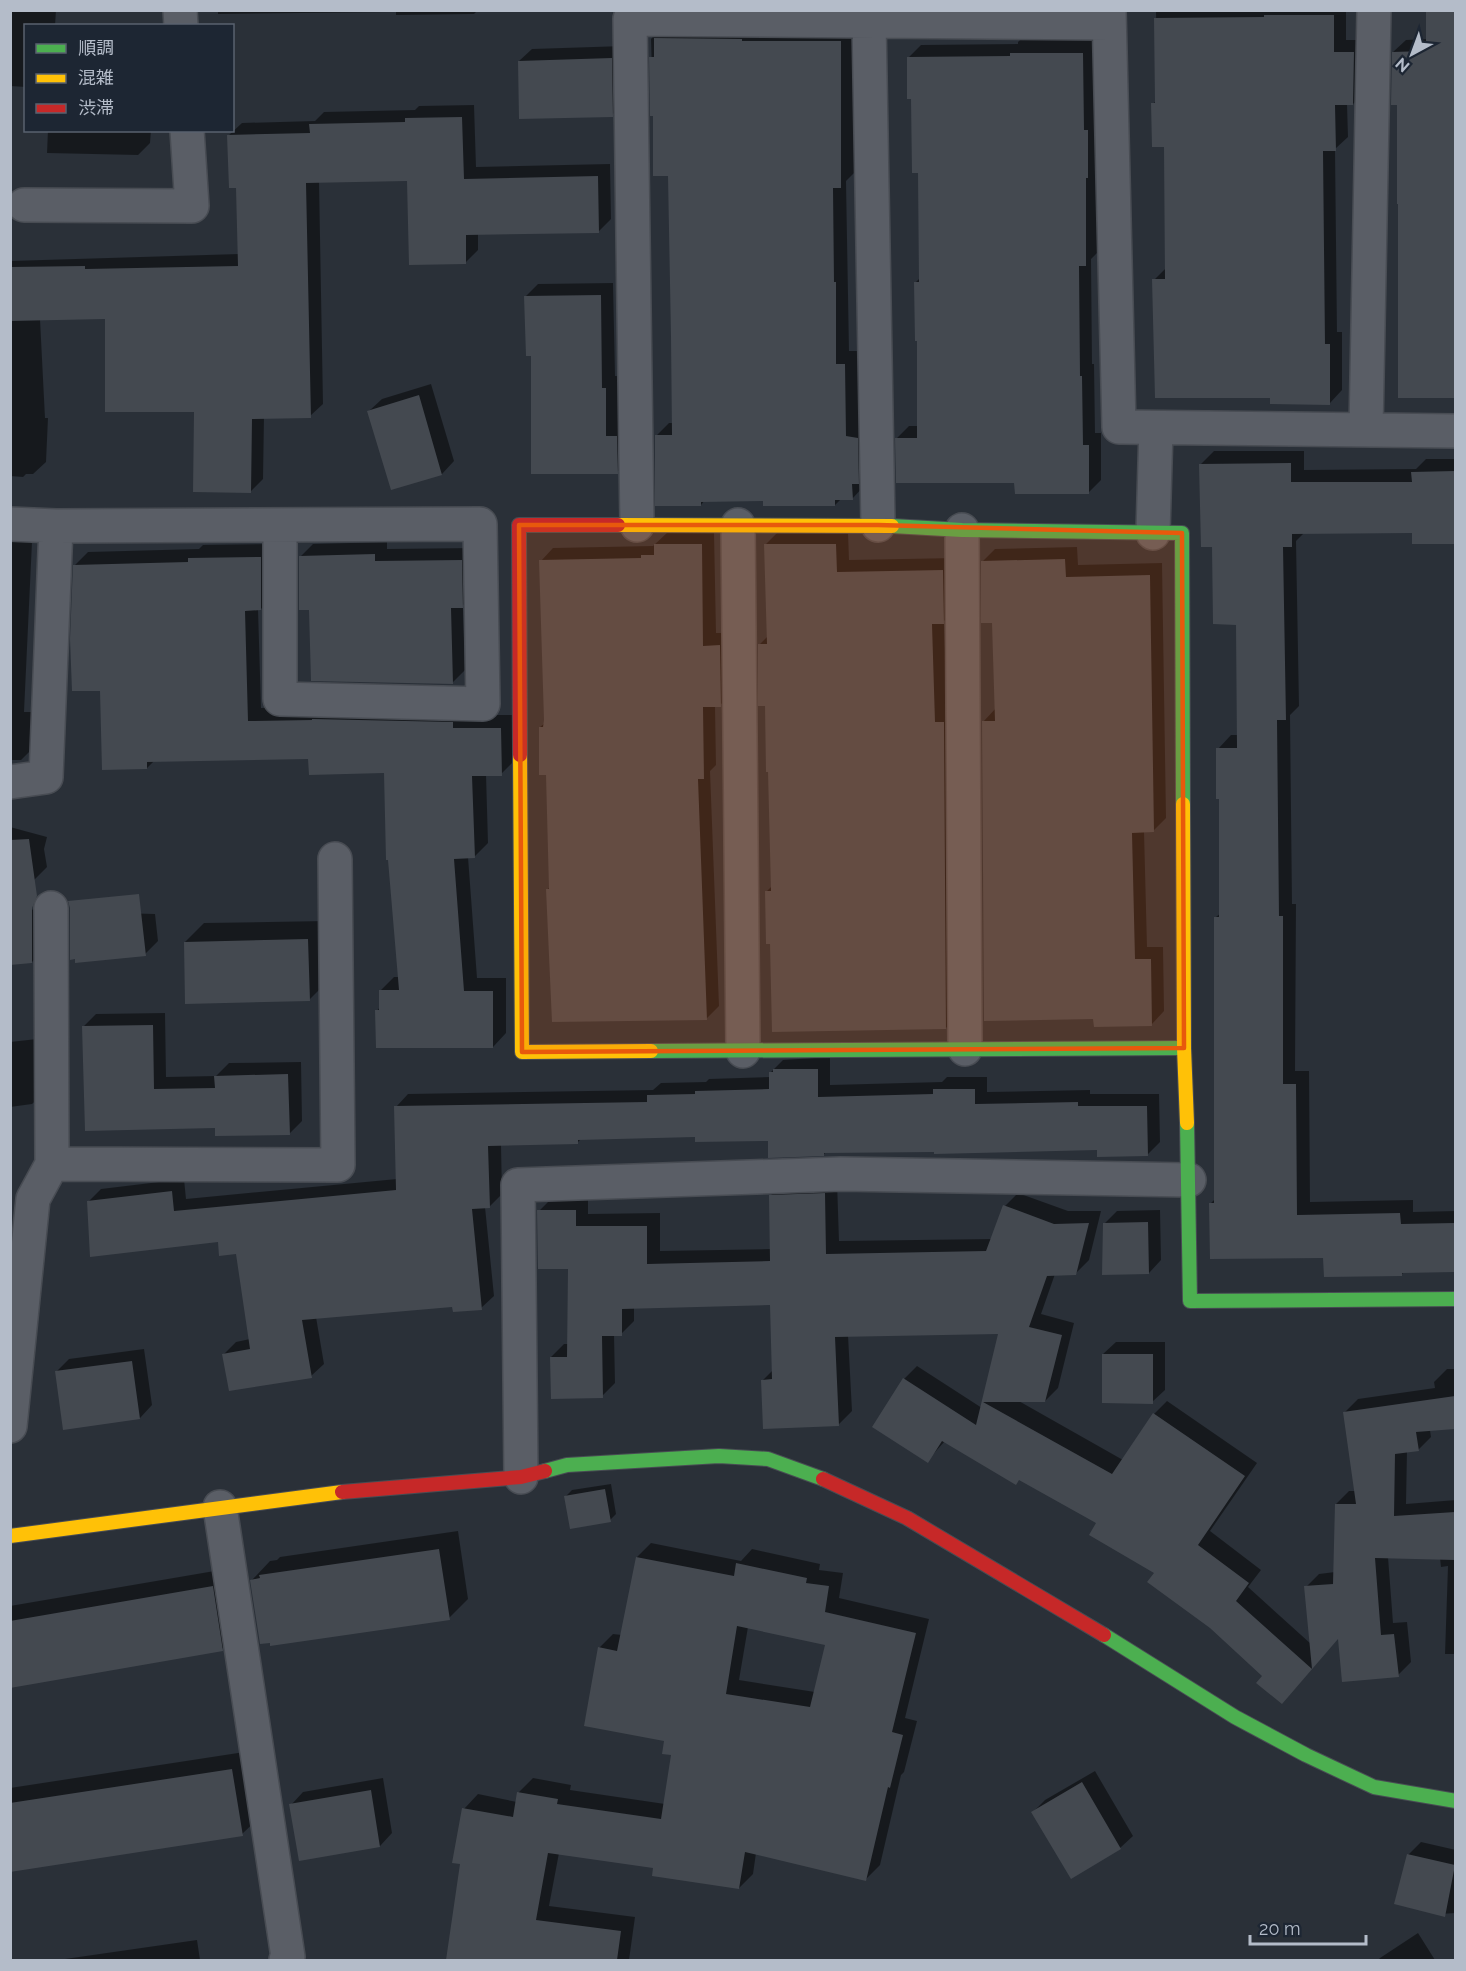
<svg xmlns="http://www.w3.org/2000/svg" width="1466" height="1971" viewBox="0 0 1466 1971" font-family="Raleway,'Noto Sans JP',sans-serif">
  <style>
    .shadow { fill: #0007; fill-rule: evenodd }
    .building { fill: #444950; fill-rule: evenodd }
    .lines { fill: none; stroke-linecap: round; stroke-linejoin: round }
    .street-casing { stroke: #484c53; stroke-width: 36 }
    .fast-casing { stroke: #484c53; stroke-width: 16 }
    .slow-casing { stroke: #484c53; stroke-width: 16 }
    .jam-casing { stroke: #484c53; stroke-width: 16 }
    .street { stroke: #5a5e66; stroke-width: 33 }
    .fast { stroke: #4caf50; stroke-width: 14 }
    .slow { stroke: #ffc107; stroke-width: 14 }
    .jam { stroke: #c62828; stroke-width: 14 }
    .marked { fill: #e8590c; fill-opacity: 0.2; stroke: #e8590c; stroke-width: 4.5; stroke-linejoin: round }
  </style>
  <rect width="100%" height="100%" fill="#2a3038"/>
  <!-- shadow -->
  <path class="shadow" d="M10 10H56L55 26H26V87L10 86Z
    M218 10H478L474 14 396 15V12L218 14Z
    M1156 10H1346V40H1366V91L1353 104H1347L1348 137 1335 149 1337 332H1342V390L1330 403 1272 396 1154 280 1166 268V146L1153 104 1157 100Z
    M1427 10H1456V397H1399L1398 104 1393 52 1406 40 1428 39Z
    M664 25 854 27V173L846 181 849 351H858L859 423 871 425 865 485 852 499H841L835 505 765 500H705L701 505 656 436 669 423H673L670 175H655L651 39Z
    M1031 29H1095L1098 252 1091 259 1092 364H1094L1095 433H1101V480L1088 493 1016 481 897 438 909 426H919L916 282 920 278 919 172 909 57 921 45 1018 44V42Z
    M624 46 625 102 612 115 519 61 532 49Z
    M474 105 476 167 610 164 611 219 599 231 478 233V250L466 262 409 180 319 181 323 404 310 416 264 417 263 479 250 492 195 410 106 318 40 319 45 418H48L46 462 33 474H26L23 477 10 476V261L239 254 238 186 229 135 242 123 315 121 324 112 415 110 419 106Z
    M48 130H151L150 143 138 155 47 153Z
    M613 283 615 376H618V424H629L630 460 617 472 533 354 525 297 538 284Z
    M431 384 454 461 442 474 392 488 369 411 382 399Z
    M1214 451H1304V470L1416 469 1426 459H1456V542H1413V532L1304 533 1296 541 1299 706 1290 715 1292 904H1296L1295 1071H1309L1310 1202 1413 1200V1212L1456 1211V1270L1405 1271 1401 1275 1325 1256 1210 1204 1216 1198V917L1221 913 1220 797 1218 749 1231 735H1238V623L1213 546 1200 465Z
    M668 532H714L716 633H732L733 693 720 705 715 706 716 765 710 771 719 1006 706 1019 548 889 550 887 547 775 540 727 545 723 541 561 553 548 653 546Z
    M778 532H848L849 560 956 558V610L944 621 958 1015 946 1028 771 942 766 892 773 885 766 704 759 645 768 636 766 544Z
    M10 540 32 542 24 712H34V747L21 760H10Z
    M387 542V549L474 548 475 593 463 605 465 670 452 683 300 557 313 544Z
    M274 544V595L261 609H258L261 708 326 707 467 715H514L515 760 501 774H486L488 843 474 857H468L477 978H506V1033L493 1047 377 1011 380 1007V991L394 977H399L385 772 310 758 154 761 147 768 101 689 75 565 88 552 199 549 203 545Z
    M1077 547 1078 565 1162 563 1166 818 1153 831H1144L1147 947H1163L1164 1011 1152 1024 1095 1018 983 722 996 708 994 621 982 562 995 549Z
    M10 827 47 837 44 849 47 867 34 880 10 873Z
    M15 909 44 910V949L32 962Z
    M84 912 155 914 158 941 145 954Z
    M326 921 328 981 309 1000 185 942 204 923Z
    M165 1013 166 1077 216 1076 229 1063 301 1062 302 1121 289 1134 217 1127 86 1129 83 1027 96 1014Z
    M37 1039 45 1092 32 1104 10 1107V1042Z
    M830 1057V1085L942 1082 947 1077H987V1092L1090 1090V1094H1159L1160 1142 1147 1155 1098 1149 827 1151 824 1154 769 1139 697 1135 582 1138 578 1142 501 1145 502 1194 489 1207H485L494 1296 481 1308 454 1305 316 1317 324 1364 311 1376 224 1354 236 1342 250 1339 237 1253 219 1241 88 1202 101 1189 184 1179 186 1199 397 1179 396 1107 408 1094 653 1090 661 1083 706 1082 709 1079 770 1077V1073L783 1060Z
    M837 1181 839 1241 993 1239 1005 1206 1018 1193 1068 1211H1101L1089 1260 1075 1274H1055L1041 1314 1074 1323 1058 1388 1045 1401 1017 1400 1123 1460 1154 1414 1167 1401 1257 1463 1210 1531 1261 1570 1248 1587 1311 1644 1306 1587 1319 1574 1335 1572 1336 1504 1349 1491H1355L1345 1412 1358 1399 1435 1388 1434 1382 1447 1369H1456V1428L1430 1430 1431 1437 1418 1450 1407 1451 1406 1504 1456 1500V1654H1445L1448 1566 1441 1567 1440 1558 1388 1557 1393 1623 1407 1622 1411 1662 1398 1675 1339 1637 1294 1689 1264 1676 1156 1572 1098 1523 1020 1479 945 1441 927 1461 904 1379 917 1366 982 1408 1000 1332 848 1335 852 1411 839 1424 763 1380 773 1370 771 1303 634 1307V1321L621 1334H614L615 1383 602 1396 551 1357 564 1344H569L570 1267 539 1211 552 1198H588V1214L660 1213V1251L771 1249 770 1196 783 1183Z
    M1160 1210 1161 1260 1149 1273 1104 1224 1117 1211Z
    M1116 1342H1165V1390L1152 1402 1103 1354Z
    M144 1349 152 1405 140 1418 56 1372 69 1359Z
    M611 1484 616 1514 610 1520 566 1496 572 1490Z
    M458 1531 468 1599 449 1618 252 1580 270 1561 277 1560 280 1557Z
    M651 1543 741 1561 752 1549 820 1564 819 1570 843 1573 839 1598 929 1619 905 1718 917 1721 904 1772 901 1775 880 1865 866 1879 756 1853 753 1874 739 1888 655 1866 559 1853 549 1906 635 1917 629 1960H447L461 1863 464 1809 478 1794 517 1802 519 1792 533 1778 571 1785 570 1790 665 1804 672 1754 666 1740 599 1648 613 1634 622 1635 637 1557ZM748 1627 827 1643 815 1692 739 1680Z
    M232 1568 241 1630 222 1649 10 1686V1606Z
    M251 1751 261 1816 242 1834 10 1870V1788Z
    M1095 1771 1133 1836 1120 1848 1033 1812 1045 1800Z
    M383 1778 392 1833 380 1846 291 1805 303 1792Z
    M1421 1842 1456 1850V1913L1440 1914 1408 1855Z
    M1418 1933 1435 1960H1378L1380 1958Z
    M197 1940 200 1960H58Z"/>
  <!-- building -->
  <path class="building" d="M1426 10H1455V398H1398V204H1397V105H1391L1392 52 1426 51Z
    M1264 15H1334V52H1354L1353 105H1335L1336 151H1323L1325 344H1330V405L1270 404V398H1155L1152 279H1165L1164 147H1152L1151 103H1155L1154 18 1264 17Z
    M654 38 742 39V41H841V188H833L834 282H836V364H845L846 436 858 438 859 484H852L853 500H835V506H763V501L701 502V506H655V435H672L671 337 668 176H653V116H650L649 57H654Z
    M1010 53H1083L1084 130H1088V178H1086V266H1079L1080 376H1082L1083 445H1089V494H1015L1014 483H896L895 438H917V341H915L914 282H919L918 173H912L911 99H907V57L1010 56Z
    M612 58 613 117 519 119 518 61Z
    M462 117 464 179 598 176 599 233 466 235V264L409 265 407 181 306 183 311 418 252 419 251 493 193 492 194 412H105V319L10 321V267L85 266V269L238 266 236 188H229L227 135 310 133 309 124 405 122V118Z
    M601 295 602 388H606V436H617L618 474H531V356H526L524 296Z
    M419 395 442 475 391 490 367 411Z
    M1291 463V482H1412L1411 472 1455 471V544H1412V533L1292 534V547H1283L1286 720H1277L1279 916H1283V1084H1296L1297 1215 1400 1213 1401 1224 1455 1223V1272L1402 1273V1276L1324 1277 1323 1258 1210 1259 1209 1203H1214V917H1219V799H1216V748H1237L1236 625 1213 624 1212 547H1201L1199 464Z
    M654 544H702L703 646 720 645 721 707H703L704 779H698L707 1020 552 1022 546 889H549L546 775H539V727H543L544 720 539 560 641 558V555H654Z
    M764 544H836L837 572 943 570 944 624H932L935 722H944L946 1029 772 1032 770 944H766L765 891H771L768 772H766L765 706H758V644H767Z
    M375 554V561L462 560 463 608H451L453 684 311 681 309 610H299V556Z
    M261 557V610L245 611 248 721 312 720V719L453 722V728H501L502 776H472L475 858 454 859 464 991H493V1048H376L375 1010H379V990H399L388 860H386L384 773 309 775 308 759 147 762V769L102 770 100 691H72L70 639 73 565 188 562V558Z
    M1065 559 1066 577 1150 575 1154 832 1132 833 1135 959H1151L1152 1026 1094 1027 1093 1019 984 1021 982 721H995L992 623H981V561Z
    M29 839 37 896 32 908V963L10 965V840Z
    M139 894 146 956 75 963V959L70 960V908L68 901Z
    M308 939 310 1001 185 1004 184 942Z
    M153 1025 154 1089 215 1088 214 1076 288 1074 290 1135 215 1136V1128L85 1131 82 1026Z
    M773 1069H818V1097L933 1094V1089H975V1104L1078 1102V1106H1147L1148 1156 1097 1157V1150L934 1154V1152L824 1153V1156L768 1158V1141L695 1142V1137L578 1140V1144L488 1146 490 1208 472 1209 482 1310 453 1312 452 1307 302 1320 312 1378 229 1391 222 1354 250 1349 236 1254 219 1256 218 1242 90 1257 87 1201 172 1191 174 1211 396 1190 394 1106 647 1102V1095L695 1094V1091L769 1089V1072H773Z
    M825 1193 826 1254 986 1251 1003 1205 1054 1224 1089 1223 1076 1275 1047 1276 1029 1327 1062 1335 1045 1402H983L1112 1474 1153 1413 1245 1476 1198 1545 1249 1583 1236 1601 1312 1669 1304 1586 1333 1584 1335 1504H1356L1343 1412 1455 1396V1429L1416 1432 1419 1451 1395 1454 1394 1516 1455 1512V1560L1375 1558 1381 1635 1394 1634 1399 1677 1342 1682 1338 1639 1282 1704 1256 1683 1262 1676 1210 1628 1147 1582 1154 1573 1089 1535 1096 1523 1019 1480 1016 1485 942 1441 928 1463 872 1427 903 1378 976 1425 998 1334 835 1337 839 1426 763 1429 761 1380 772 1379 770 1305 622 1309V1336H602L603 1398 551 1399 550 1357H567L568 1269H538L537 1210H576V1226H647V1264L770 1261 769 1195Z
    M1148 1222 1149 1274 1102 1275 1103 1223Z
    M1102 1354H1153V1404L1102 1403Z
    M132 1361 140 1419 63 1430 55 1371Z
    M605 1489 611 1522 570 1529 564 1496Z
    M439 1549 450 1620 270 1646V1643L260 1644 250 1580 260 1578 259 1575Z
    M636 1557 734 1576 736 1563 807 1578 806 1583 829 1586 825 1612 916 1633 892 1732 903 1735 890 1788 888 1787 866 1881 745 1852 739 1889 652 1876 653 1868 548 1853 536 1920 621 1931 617 1960H446L460 1864 452 1863 462 1808 513 1817 517 1792 558 1799 557 1804 661 1819 671 1755 662 1754 664 1741 584 1726 598 1647 617 1651ZM737 1626 825 1645 810 1707 726 1694Z
    M213 1586 223 1651 10 1688V1621Z
    M232 1769 243 1836 10 1872V1803Z
    M1082 1782 1121 1849 1071 1879 1031 1812Z
    M371 1790 380 1847 299 1861 289 1804Z
    M1407 1854 1455 1865 1445 1917 1394 1904Z"/>
  <g class="lines">
    <defs>
      <path id="street" d="M180 10 181 26
        M1109 10 1119 427 1456 431
        M869 21 878 525
        M24 205 192 206 187 130
        M1366 430 1374 10
        M10 524 56 526 480 524 483 704 280 699V525
        M637 525 630 19 1109 23
        M738 525 743 1051
        M962 530 965 1049
        M1153 533 1156 428
        M10 782 46 777 56 526
        M52 1164 338 1165 335 859
        M10 1426 33 1199 52 1164 51 908
        M521 1477 518 1185 841 1174 1189 1180
        M220 1507 288 1957 286 1960"/>
      <path id="fast" d="M892 526 962 530 1182 533 1183 804
        M651 1051 1184 1048
        M1187 1123 1190 1301 1456 1299
        M545 1471 567 1465 719 1456 768 1459 823 1479
        M1104 1635 1235 1717 1306 1755 1374 1787 1456 1801"/>
      <path id="slow" d="M618 525 892 526
        M520 755 522 1052 651 1051
        M1183 804 1184 1048 1187 1123
        M10 1536 342 1492"/>
      <path id="jam" d="M520 755 519 525H618
        M823 1479 907 1518 1104 1635
        M342 1492 521 1477 545 1471"/>
    </defs>
    <!-- street casing -->
    <use href="#street" class="street-casing"/>
    <!-- fast casing -->
    <use href="#fast" class="fast-casing"/>
    <!-- slow casing -->
    <use href="#slow" class="slow-casing"/>
    <!-- jam casing -->
    <use href="#jam" class="jam-casing"/>
    <!-- street -->
    <use href="#street" class="street"/>
    <!-- fast -->
    <use href="#fast" class="fast"/>
    <!-- slow -->
    <use href="#slow" class="slow"/>
    <!-- jam -->
    <use href="#jam" class="jam"/>
  </g>
  <!-- marked area -->
  <path class="marked" d="M519 525H878L1182 533 1184 1048 522 1052Z"/>
  <!-- border -->
  <rect width="1466" height="1971" fill="none" stroke="#b4bcc9" stroke-width="24"/>
  <!-- legend -->
  <rect x="24" y="24" width="210" height="108" fill="#1d2633" stroke="#59626f" stroke-width="1.5"/>
  <rect x="36" y="44" width="30" height="9" fill="#4caf50" stroke="#59626f" stroke-width="1.5"/>
  <text x="78" y="54" font-size="18" fill="#b4bcc9">順調</text>
  <rect x="36" y="74" width="30" height="9" fill="#ffc107" stroke="#59626f" stroke-width="1.5"/>
  <text x="78" y="84" font-size="18" fill="#b4bcc9">混雑</text>
  <rect x="36" y="104" width="30" height="9" fill="#c62828" stroke="#59626f" stroke-width="1.5"/>
  <text x="78" y="114" font-size="18" fill="#b4bcc9">渋滞</text>
  <!-- north arrow -->
  <g transform="translate(1412 54) rotate(221)" stroke="#1d2633" stroke-width="4.5" paint-order="stroke">
  <path d="M0-4.5L10 22L0 15L-10 22Z" fill="#b4bcc9"/>
  <text y="-9" font-size="16" font-weight="bold" text-anchor="middle" fill="#b4bcc9">N</text>
  </g>
  <!-- scale -->
  <path d="M1250 1935v9h116v-9" fill="none" stroke="#b4bcc9" stroke-width="3"/>
  <text x="1259" y="1935" font-size="18" fill="#b4bcc9" stroke="#1d2633" stroke-width="4.5" paint-order="stroke">20 m</text>
</svg>
